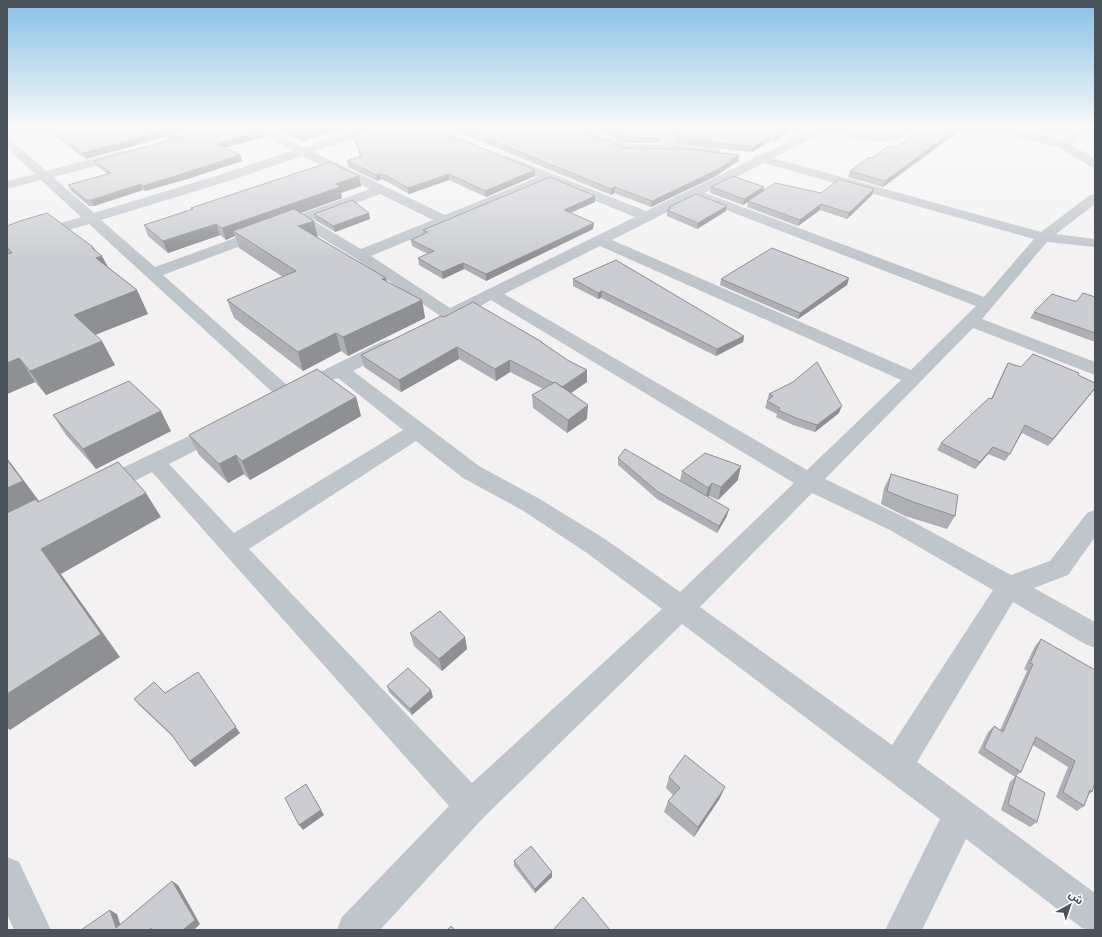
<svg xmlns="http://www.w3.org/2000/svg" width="1102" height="937" viewBox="0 0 1102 937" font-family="'Archivo Narrow','Noto Sans Arabic',sans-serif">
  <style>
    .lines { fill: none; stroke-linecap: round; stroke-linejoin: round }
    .minor { fill: #bec5cb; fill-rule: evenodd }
    .wall { fill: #afb0b5 }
    .shaded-wall { fill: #8e9093 }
    .building { fill: #cbcdd2; stroke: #8e9093 }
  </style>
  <rect width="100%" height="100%" fill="#f3f1f1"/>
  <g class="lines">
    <!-- minor -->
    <path class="minor" d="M154 128H168L186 140 184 142H176Z
      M252 128H266L303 147 361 128H378L377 130 313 152 445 215 538 177 503 163 501 160 503 157 507 156 646 211 753 159 754 155H761L815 128H843L863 134H890L902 128H916C896 152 852 138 827 131L773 158 1041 232 1090 195 1095 194V204L1056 234 1095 239V247L1047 242 982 319 1095 362V375L973 328 825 479 906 518 1011 575 1050 561 1087 513 1095 510V537L1068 575 1034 588 1095 622V648L1085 644 1013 602 917 762 1095 893V930H1088L1082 928 966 839 922 930H885L940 819 682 624 483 818 380 930H337L342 917 449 806 152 472 111 493 103 495 95 493 92 487 95 481 212 425 219 423 226 425 229 430 226 435 169 464 234 533 403 430 338 378 329 381 322 379 319 375 322 371 383 341 389 340 395 341 398 345 395 349 353 371 479 466 538 498 605 539 680 592 794 483 491 300C478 307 455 323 441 320L439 315 355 258 299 224 163 275 295 392 298 396 295 400 288 402 281 400 89 224 7 248V239L81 217 41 180 7 189V181L35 174 7 148V139L11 140 46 171 123 151 127 152 129 155 127 158 53 177 94 213 222 174 292 151ZM302 156 370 189 155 267 101 220 232 180ZM764 163 1034 239 984 297 705 193ZM549 182 635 217 450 308 371 256ZM380 194 433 220 361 249 312 220ZM695 198 976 306 911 370 612 240ZM600 246 901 380 807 470 504 294ZM416 441 463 478 522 510 587 553 662 609 472 783 249 549ZM812 493 890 530 993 590 892 745 700 607Z
      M563 128H580L627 144 662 145 670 128H681L673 145 716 149 720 150 722 153 720 156 716 157 684 153 626 152 564 130Z
      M989 128H1010L1063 141 1077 128H1089L1072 145 1095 159V168L1091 167 1061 148 990 130Z
      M7 857 19 862 51 930H14L7 914Z"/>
  </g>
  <!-- wall -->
  <path class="wall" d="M44 128H197L86 159Z
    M271 128H341L302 141Z
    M449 128H570L626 148 738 161 716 176 651 207 614 193 611 195Z
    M586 128H668L661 143H627Z
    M681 128H795L774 142 770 141 752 152 675 144 676 138Z
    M923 128H963L883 187 848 177 850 171 874 157 896 148Z
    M262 131 264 137 224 148 240 155 242 161 184 180 145 191 143 190 94 206H89L71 191 68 185 107 174 97 166 94 161Z
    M353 134 535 170V176L486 197 449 180 409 194 388 182 381 179 377 181 348 167 347 161 360 157 354 139Z
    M359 176 361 186 341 193 342 198 300 213 318 238 387 282 422 300 425 318 348 356 341 351 303 371 234 318 227 300 283 277 239 248 235 236 226 240 220 235 168 253 148 236 144 225 192 210 191 208Z
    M711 187 763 191 821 193 874 189 872 195 847 219 820 210 798 226 747 207 748 202 743 205 710 193Z
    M595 202 571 213 593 229 486 281 464 269 443 279 419 265 418 258 428 254 412 246 411 240 423 234V230Z
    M669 207 726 211 697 229 667 216V210L669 209Z
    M314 214 370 219 335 232 315 220Z
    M7 226 93 247 108 267 137 290 148 314 95 335 115 365 46 395 35 382 7 394V254H8L7 253Z
    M849 278 847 285 798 319 720 285 721 279Z
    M573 279 744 336 743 342 716 356 601 298 598 299 573 286Z
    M1095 297V342L1030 318 1034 312Z
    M444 317 542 342V343L569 361 587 370V382L571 393 587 419 567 433 533 408 532 395 543 389 510 372 496 381 459 359 401 392 364 367 361 355Z
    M1008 363 1021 367 1078 375 1095 383V389L1048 446 1022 433 1010 454 1005 461 988 454 975 469 937 450 941 443 991 399 1004 370Z
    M769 394 839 413 815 432 793 425 776 417 777 414 765 408Z
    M356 397 361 416 250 480 244 474 228 483 199 455 189 435Z
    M53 415 171 431 96 469 66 435Z
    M618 458 680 481 682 471 738 480 718 500 709 496 708 497 727 516 717 533 657 499 618 465Z
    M891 474 955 516 947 529 905 516 881 504 884 488Z
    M410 633 465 637 467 649 442 671 414 646Z
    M1041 639 1092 792 1089 794 1084 806 1077 811 1056 797 1068 767 1033 745 1021 772 1015 777 978 753 988 732 994 726 1000 730 1027 671 1024 669 1035 646Z
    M387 686 433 697 412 715 389 692Z
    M165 693 240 733 195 767 190 761 173 737 139 705 134 699Z
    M1016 776 1037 822 1030 827 1001 810 1010 782Z
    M669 777 720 798 694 837 664 812 668 801 673 795 666 788Z
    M514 861 552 872V877L535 893 514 866Z"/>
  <!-- shaded-wall -->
  <path class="shaded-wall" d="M175 128H197L86 159 83 153Z
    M323 128H341L302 141 301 136Z
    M666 128H668L661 143 662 138Z
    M788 128H795L774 142 775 137Z
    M957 128H963L883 187 885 181Z
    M262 131 264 137 218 149 217 144Z
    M771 136 770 141 752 152 753 147Z
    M240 155 242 161 184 180 145 191 143 186Z
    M739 155 738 161 716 176 651 207 652 201Z
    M535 170V176L486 197 485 191Z
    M380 174 381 179 377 181 376 175Z
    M449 174V180L409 194 408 188Z
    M359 176 361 186 341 193 342 198 240 235 233 231 235 236 226 240 222 228 336 184Z
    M141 184 143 190 94 206 91 200Z
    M615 187 614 193 611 195V189Z
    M764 187 763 193 743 205 744 199Z
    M874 189 872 195 847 219 849 213Z
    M595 196V202L564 215V210Z
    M821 204 820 210 798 226 800 220Z
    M727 206 726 211 697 229 698 223Z
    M369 213 370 219 335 232 333 226Z
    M314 221 318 238 302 243 298 226Z
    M594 223 593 229 486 281V274Z
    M216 224 220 235 168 253 163 241Z
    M93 247 98 257 102 256 114 278 96 258 92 248Z
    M463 263 464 269 443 279 442 272Z
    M386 278 390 295 382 279Z
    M849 278 847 285 798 319 800 313Z
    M137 290 148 314 87 338 74 315Z
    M602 291 601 298 598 299V293Z
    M422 300 425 318 348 356 343 337Z
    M336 333 341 351 303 371 298 352Z
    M744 336 743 342 716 356 717 349Z
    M102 341 115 365 46 395 30 371Z
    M457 347 459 359 401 392 399 380Z
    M19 358 35 382 7 394V363Z
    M510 360V372L496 381 495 369Z
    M587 370V382L562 399V387Z
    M1095 388 1093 391 1048 446 1053 439Z
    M356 397 361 416 250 480 242 461Z
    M588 405 587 419 567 433 568 420Z
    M842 406 839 413 815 432 817 425Z
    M161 411 171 431 96 469 83 449Z
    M993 447 988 454 975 469 980 462Z
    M236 455 244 474 228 483 219 464Z
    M7 458 42 505 7 522Z
    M741 466 738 480 718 500 721 487Z
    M712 483 709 496 705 501 708 488Z
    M146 493 161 517 61 574 120 657 10 730 7 728V694L41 549Z
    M729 509 727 516 717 533 719 526Z
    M465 637 467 649 442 671 439 659Z
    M202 679 240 733 195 767 190 761Z
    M431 690 433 697 412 715 410 709Z
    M306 784 324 815 303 830 299 825Z
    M725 787 720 798 694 837 698 827Z
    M552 872V877L535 893V889Z
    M172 881 178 885 200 924 194 930H183Z
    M110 910 117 914 122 930 116 928Z"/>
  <!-- building -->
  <path class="building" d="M49 128H175L83 153Z
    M212 128H258L262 131 217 144 240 155 182 174 143 186 141 184 91 200H86L68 185 111 173 94 161Z
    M282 128H323L301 136Z
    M370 128H434L535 170 485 191 449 174 408 188 387 176 380 174 376 175 347 161 361 156 353 134Z
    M461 128H570L626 148 685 149 739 155 717 170 652 201 615 187 611 189Z
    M602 128H666L662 138 628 137Z
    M681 128H788L775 137 771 136 753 147 676 138Z
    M923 128H957L885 181 850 171 868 158 874 157 888 146 896 148Z
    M330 162 359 176 336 184 340 187 222 228 216 224 163 241 144 225 193 209 191 208Z
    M733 176 764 187 744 199 711 187Z
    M550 177 595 196 564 210 594 223 486 274 463 263 442 272 418 258 434 251 411 240 428 232 423 230Z
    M839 179 874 189 849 213 821 204 800 220 748 201 775 183 821 193Z
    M696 194 727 206 698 223 667 210 671 208 669 207Z
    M352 200 369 213 333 226 314 214Z
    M294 209 314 221 298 226 386 278 382 279 422 300 343 337 336 333 298 352 227 300 296 271 233 231Z
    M47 213 93 247 92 248 102 256 96 258 137 290 74 315 102 341 30 371 19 358 7 363V254L12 253 7 247V226L20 221Z
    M772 248 849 278 800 313 721 279Z
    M616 260 744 336 717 349 602 291 598 293 573 279Z
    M1083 293 1095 297V333L1034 312 1052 294 1074 301H1077Z
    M473 302 542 342H541L569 361 587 370 562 387 555 382 553 383 510 360 495 369 457 347 399 380 361 355 441 316 444 317Z
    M1033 354 1079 373 1078 375 1095 383V388L1053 439 1025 425 1010 454 993 447 980 462 941 443 989 398 992 399 1008 363 1021 367Z
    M817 362 842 406 817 425 796 418 778 410 780 408 767 401 773 396 769 394 793 382Z
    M317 369 356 397 242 461 236 455 219 464 189 435Z
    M129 381 161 411 83 449 53 415Z
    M555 382 588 405 568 420 532 395Z
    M625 449 729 509 719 526 658 492 618 458Z
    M705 453 741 466 721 487 712 483 708 488 682 471Z
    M7 460 23 481 7 488Z
    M118 462 146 493 41 549 101 634 7 694V513L36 499 38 502Z
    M891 474 958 495 955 516 913 502 887 491Z
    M440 611 465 637 439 659 410 633Z
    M1041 639 1095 670V782L1092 792 1090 790 1084 806 1063 792 1075 761 1036 737 1021 772 984 748 994 726 1003 732 1033 664 1030 663Z
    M408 668 431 690 410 709 387 686Z
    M198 672 236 727 190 761 171 734 134 699 154 682 165 693Z
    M685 755 725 787 698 827 668 801 680 788 669 777Z
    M1016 776 1045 793 1037 822 1008 804Z
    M306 784 321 810 299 825 285 798Z
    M531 846 552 872 535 889 514 861Z
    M172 881 195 920 183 930H152L151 928 149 930H81L110 910 116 928Z
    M583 897 610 930H553Z
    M451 926 455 930H447Z"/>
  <!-- sky -->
  <linearGradient id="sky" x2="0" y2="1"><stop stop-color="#88c0e6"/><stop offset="0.49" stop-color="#faf9f9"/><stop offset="1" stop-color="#faf9f9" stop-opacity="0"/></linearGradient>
  <rect width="1102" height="260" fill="url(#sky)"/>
  <!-- border -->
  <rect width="1102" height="937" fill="none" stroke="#4b545c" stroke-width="16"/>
  <!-- north arrow -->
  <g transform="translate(1070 905) rotate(40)" stroke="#ffffff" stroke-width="3" paint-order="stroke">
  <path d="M0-3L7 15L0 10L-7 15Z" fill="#4b545c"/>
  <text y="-6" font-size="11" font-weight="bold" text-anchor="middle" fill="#4b545c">ش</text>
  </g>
</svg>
